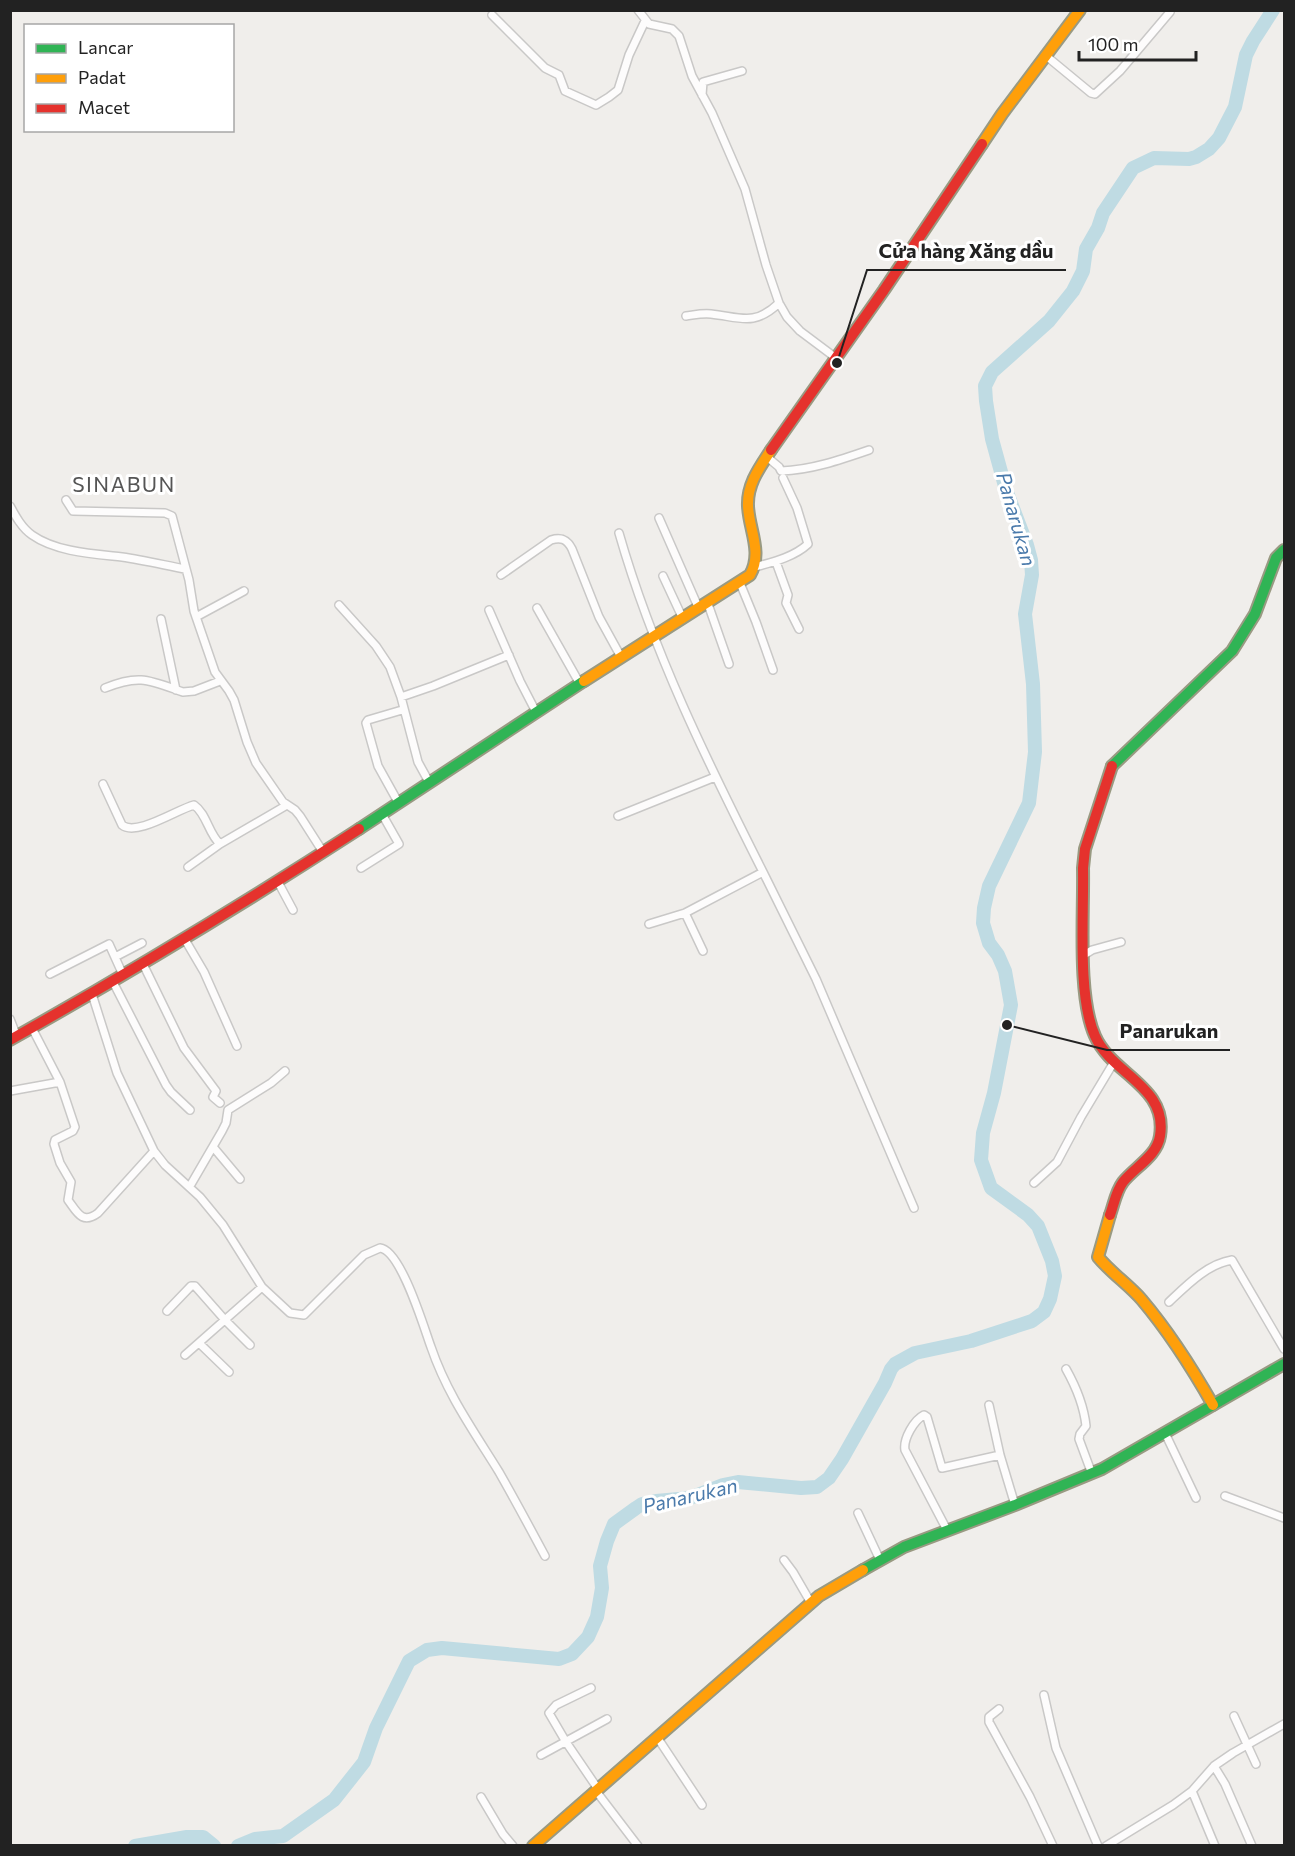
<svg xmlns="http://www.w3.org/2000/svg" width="1295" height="1856" viewBox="0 0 1295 1856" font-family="Commissioner,sans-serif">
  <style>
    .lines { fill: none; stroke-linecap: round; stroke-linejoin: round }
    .river { stroke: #bfdbe3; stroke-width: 14 }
    .street-casing { stroke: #c9c8c7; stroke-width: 10 }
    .fast-casing { stroke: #999a82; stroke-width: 14 }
    .slow-casing { stroke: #999a82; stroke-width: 14 }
    .jam-casing { stroke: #999a82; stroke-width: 14 }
    .street { stroke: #fdfcfc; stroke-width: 7 }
    .fast { stroke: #30b455; stroke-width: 10 }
    .slow { stroke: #ff9f0a; stroke-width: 10 }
    .jam { stroke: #e5322d; stroke-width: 10 }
    .labels { text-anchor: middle; stroke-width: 6; stroke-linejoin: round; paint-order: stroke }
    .water-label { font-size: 20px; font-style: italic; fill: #4a7aab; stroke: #fff }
    .quarter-label { font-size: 21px; letter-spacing: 1.5px; fill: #555; stroke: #fff }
    .leader { fill: none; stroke: #222; stroke-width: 2 }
    .callout-dot { fill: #222; stroke: #fff; stroke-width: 2 }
    .callout-label { font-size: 20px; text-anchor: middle; font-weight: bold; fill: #222; stroke: #fff; stroke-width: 6; stroke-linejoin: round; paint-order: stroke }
  </style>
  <rect width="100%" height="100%" fill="#f0eeeb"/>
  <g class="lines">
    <!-- river -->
    <path class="river" d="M135 1846 187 1837H203L214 1846
      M238 1846 255 1839 283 1836 334 1800 364 1762 376 1728 409 1661 427 1650 442 1648 559 1659 572 1654 588 1637 597 1617 602 1588 600 1566 607 1541 614 1524 636 1508 642 1504 656 1501 690 1498 723 1485 738 1482 801 1488 817 1487 829 1478 842 1459 885 1383 891 1369 895 1364 915 1353 971 1341 1032 1321 1044 1312 1050 1299 1055 1276 1052 1261 1038 1226 1028 1215 991 1188 981 1160 983 1133 994 1093 1011 1005 1005 971 998 955 989 943 983 923 984 908 989 886 1029 803 1035 752 1033 684 1025 614 1032 575 1031 560 1027 545 1006 490 992 439 986 401 985 386 992 372 1049 321 1073 291 1083 271 1086 249 1098 228 1103 213 1133 168 1154 158 1189 159 1196 157 1209 149 1219 138 1235 107 1246 55 1253 41 1273 10"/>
    <defs>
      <path id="street" d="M638 10 649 24 672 29 679 36 692 76 712 113 745 189 766 265 779 303 787 317 800 331 836 358
        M492 15 545 68 559 75 565 91 596 105 609 97 618 90 629 55 645 21
        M1045 55 1091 93 1095 94 1120 71 1170 12
        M702 95 703 82 742 71
        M686 316C694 315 702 313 711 314 740 317 754 327 779 303
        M767 457 779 467 781 471C811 470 840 460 869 450
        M66 500 73 511 165 513 172 516 189 580 194 611 215 672 229 691 234 700 247 742 256 763 283 802 295 810 300 816 323 852
        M10 506C16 517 22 528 32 535 56 552 94 554 122 557 143 560 164 565 185 569
        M659 518 699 609
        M619 533C653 652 708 763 763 872L685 913 649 924
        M776 562 788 595 786 603 799 629
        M755 567C773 562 794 557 808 544L797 508 783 478
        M501 575 551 540C561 537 567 539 572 549L599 617 621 657
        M663 576 683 619
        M740 583 756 622 773 670
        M708 604 729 664
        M339 605 376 646 390 667 401 697 418 762 429 782
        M537 608 580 684
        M489 610 520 681 536 712
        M196 617 244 591
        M161 619 176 690
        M105 688C139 674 149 680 183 692L194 691 220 681
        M401 697 433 686 509 655
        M103 784 122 825C136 837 178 809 194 805 207 814 208 833 220 844L287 805
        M398 802 378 766 366 723 368 720 402 710
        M618 816 715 777
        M188 867 220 844
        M361 868 399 844 382 814
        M763 872 816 979 914 1208
        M278 882 293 910
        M685 913 703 951
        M184 938 204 972 237 1046
        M1084 955 1092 950 1121 942
        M115 957 142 943
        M143 964 184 1048 216 1091 213 1097 220 1103
        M50 974 109 944 123 975
        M113 982 166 1085 171 1092 190 1110
        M92 994 117 1073 154 1151 165 1165 200 1197 223 1225 262 1287 290 1313 304 1315 364 1255 380 1248C401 1250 424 1328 431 1347 447 1394 473 1430 499 1472 515 1500 530 1528 545 1556
        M10 1019 17 1037
        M32 1028 60 1082 75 1127 73 1131 55 1140 54 1144 60 1163 71 1182 68 1200C77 1212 82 1225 98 1213L154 1151
        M10 1091 60 1082
        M214 1148 240 1179
        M1034 1183 1057 1162 1081 1117 1114 1062
        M190 1186 222 1131 226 1123 228 1110 271 1083 285 1071
        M1169 1302C1186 1286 1207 1264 1232 1260L1284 1349
        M167 1311 191 1286H195L225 1320 250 1345
        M199 1343 229 1372
        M185 1355 262 1287
        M1066 1369C1075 1385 1084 1407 1086 1426L1080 1434 1079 1439 1092 1474
        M989 1405 1000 1455 1015 1505
        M1165 1433 1196 1498
        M1225 1496 1284 1518
        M858 1513 880 1560
        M947 1530 905 1450C903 1439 914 1420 924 1415L927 1417 942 1468 1000 1455
        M784 1560 793 1572 811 1603
        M591 1688 556 1705 549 1713 566 1742 598 1789
        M1044 1695 1056 1748 1098 1846
        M999 1709 989 1717V1722L1030 1797 1053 1846
        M1234 1716 1256 1764
        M657 1737 702 1805
        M541 1755 607 1719
        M1214 1766 1225 1784 1252 1846
        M596 1791 638 1846
        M1192 1791 1215 1846
        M481 1797 503 1834 513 1846
        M1106 1846 1173 1805 1192 1791 1214 1766 1233 1753 1284 1724"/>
      <path id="fast" d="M1112 766 1232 651 1255 614 1276 558 1284 550
        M359 829 584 681
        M863 1570 904 1547 1015 1505 1102 1469 1284 1364"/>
      <path id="slow" d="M982 144 1002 114 1080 10
        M584 681 750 575C763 552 749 530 748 506 747 484 760 467 771 450
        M1110 1215 1098 1257C1111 1273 1128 1284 1142 1300 1169 1332 1192 1368 1213 1405
        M533 1846 819 1596 863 1570"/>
      <path id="jam" d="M771 450 884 290 982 144
        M10 1040C129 973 245 903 359 829
        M1110 1215C1114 1204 1116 1191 1123 1182 1135 1167 1157 1156 1160 1136 1168 1086 1112 1075 1095 1036 1077 996 1084 914 1083 868L1085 849 1112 766"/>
    </defs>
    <!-- street casing -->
    <use href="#street" class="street-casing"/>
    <!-- fast casing -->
    <use href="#fast" class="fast-casing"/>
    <!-- slow casing -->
    <use href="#slow" class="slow-casing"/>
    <!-- jam casing -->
    <use href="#jam" class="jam-casing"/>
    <!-- street -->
    <use href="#street" class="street"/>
    <!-- fast -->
    <use href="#fast" class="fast"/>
    <!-- slow -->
    <use href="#slow" class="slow"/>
    <!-- jam -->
    <use href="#jam" class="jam"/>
  </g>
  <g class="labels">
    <!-- water labels -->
    <g class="water-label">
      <text transform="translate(1016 519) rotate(74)" y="7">Panarukan</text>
      <text transform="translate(690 1496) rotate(-13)" y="7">Panarukan</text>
    </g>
    <!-- quarter labels -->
    <g class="quarter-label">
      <text x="124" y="492">SINABUN</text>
    </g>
  </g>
  <!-- callouts -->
  <path class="leader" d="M837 363L867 270H1066M1007 1025L1107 1050H1230"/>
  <g class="callout-dot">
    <circle cx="837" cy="363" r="6"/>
    <circle cx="1007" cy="1025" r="6"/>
  </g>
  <g class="callout-label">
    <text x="966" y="258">Cửa hàng Xăng dầu</text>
    <text x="1169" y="1038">Panarukan</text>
  </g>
  <!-- border -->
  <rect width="1295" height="1856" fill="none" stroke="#222222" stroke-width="24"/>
  <!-- legend -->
  <rect x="24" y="24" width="210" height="108" fill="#ffffff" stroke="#a7a7a7" stroke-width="1.5"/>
  <rect x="36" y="44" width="30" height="9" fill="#30b455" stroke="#a7a7a7" stroke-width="1.5"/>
  <text x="78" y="54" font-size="18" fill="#222222">Lancar</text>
  <rect x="36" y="74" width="30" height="9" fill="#ff9f0a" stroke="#a7a7a7" stroke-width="1.5"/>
  <text x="78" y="84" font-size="18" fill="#222222">Padat</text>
  <rect x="36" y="104" width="30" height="9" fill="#e5322d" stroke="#a7a7a7" stroke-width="1.5"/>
  <text x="78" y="114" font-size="18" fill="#222222">Macet</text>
  <!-- scale -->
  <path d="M1079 51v9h117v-9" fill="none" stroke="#222222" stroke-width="3"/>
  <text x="1088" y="51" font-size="18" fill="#222222" stroke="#ffffff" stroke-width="4.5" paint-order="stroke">100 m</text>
</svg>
